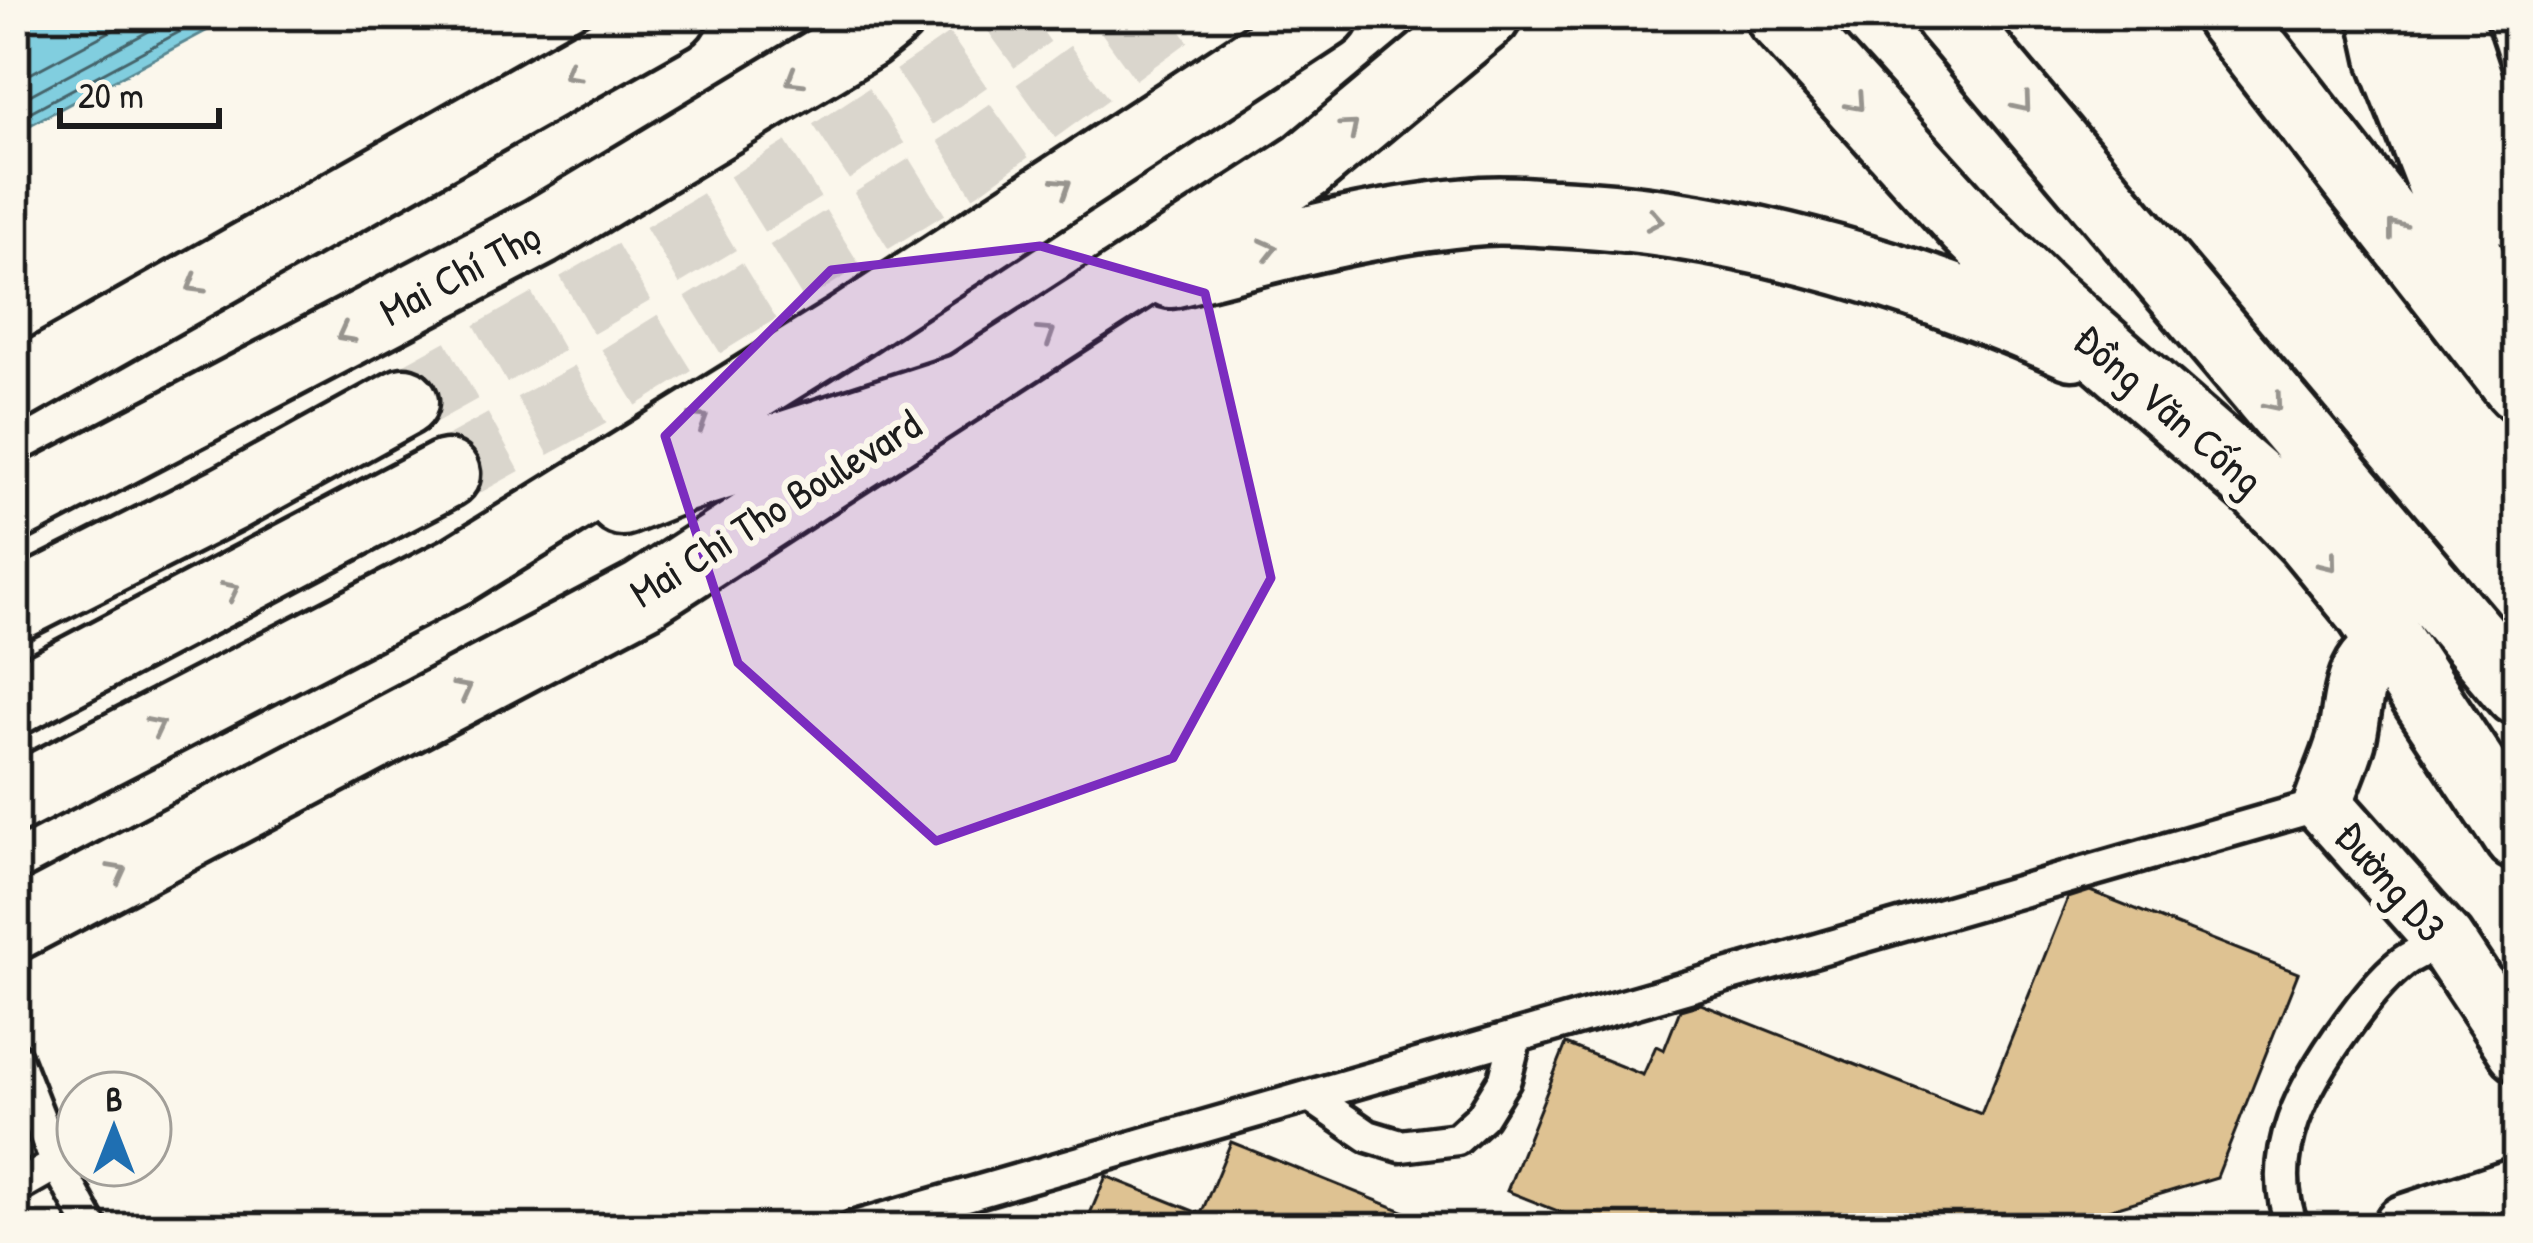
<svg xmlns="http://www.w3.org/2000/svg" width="2533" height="1243" viewBox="0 0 2533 1243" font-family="'Patrick Hand',sans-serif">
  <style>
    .water { fill: #81cedf; stroke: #598791; stroke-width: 3 }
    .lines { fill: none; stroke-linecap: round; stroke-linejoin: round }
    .shore { stroke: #44636a; stroke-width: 3 }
    .building { fill: #dec292; stroke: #1c1c1c; stroke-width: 3 }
    .motorway-tunnel { stroke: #dad6cd; stroke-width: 66; stroke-dasharray: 66 33; stroke-linecap: butt }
    .service-casing { stroke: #1c1c1c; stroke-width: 39 }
    .minor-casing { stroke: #1c1c1c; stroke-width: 66 }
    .tertiary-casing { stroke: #1c1c1c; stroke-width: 75 }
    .primary-casing { stroke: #1c1c1c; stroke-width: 75 }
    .trunk-casing { stroke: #1c1c1c; stroke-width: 75 }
    .motorway-casing { stroke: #1c1c1c; stroke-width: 75 }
    .service { stroke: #fbf7ec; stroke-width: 30 }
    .minor { stroke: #fbf7ec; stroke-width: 57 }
    .tertiary { stroke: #fbf7ec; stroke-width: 66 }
    .primary { stroke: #fbf7ec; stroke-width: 66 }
    .trunk { stroke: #fbf7ec; stroke-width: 66 }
    .motorway { stroke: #fbf7ec; stroke-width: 66 }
    .oneway { stroke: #97948e }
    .marked { fill: #7b2cbf; fill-opacity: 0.2; stroke: #7b2cbf; stroke-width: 9; stroke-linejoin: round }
    .labels { text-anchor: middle; stroke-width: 12; stroke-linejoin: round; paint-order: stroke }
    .street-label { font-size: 42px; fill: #1c1c1c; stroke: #fbf7ec }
  </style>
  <rect width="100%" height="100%" fill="#fbf7ec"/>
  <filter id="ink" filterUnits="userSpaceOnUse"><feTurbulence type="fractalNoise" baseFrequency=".00833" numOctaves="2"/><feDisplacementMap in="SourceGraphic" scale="24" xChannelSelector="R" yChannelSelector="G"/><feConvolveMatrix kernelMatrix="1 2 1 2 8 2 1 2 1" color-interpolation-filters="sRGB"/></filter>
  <g filter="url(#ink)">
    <!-- water -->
    <path class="water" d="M15 15H236L15 133Z"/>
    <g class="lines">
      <!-- shore -->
      <path class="shore" d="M15 82 141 15
        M15 103 179 15
        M15 120 211 15"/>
    </g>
    <!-- building -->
    <path class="building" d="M2090 891 2298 973 2217 1177 2049 1228H1601L1507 1191 1566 1044 1643 1075 1656 1046 1664 1050 1680 1010 1701 1004 1981 1114 2068 898Z
      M1231 1142 1440 1226V1228H1084L1106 1176 1201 1214Z"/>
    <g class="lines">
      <!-- motorway-tunnel -->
      <path class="motorway-tunnel" d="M404 402C619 284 833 160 1031 15
        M446 474 602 388 963 164 1169 15"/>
      <defs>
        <path id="service" d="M15 1057 57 1164 92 1228
          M1310 1096 1368 1136 1401 1146 1457 1139 1482 1116 1505 1079 1516 1037
          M15 1188 57 1164
          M852 1228 2323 804
          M2293 1228C2263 1154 2305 1083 2348 1024 2364 1002 2382 978 2403 962 2415 953 2432 947 2445 941"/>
        <path id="minor" d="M2393 646C2350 657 2355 705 2346 741 2340 762 2330 783 2323 804L2445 941 2518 1051"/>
        <path id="tertiary" d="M2407 1228 2518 1191"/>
        <path id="primary" d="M1779 15 1970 226 2041 296 2259 486 2309 538 2369 611 2518 837
          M1947 15 2518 692
          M2228 15 2518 387
          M2383 15 2393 61 2497 326
          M2447 15 2490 146 2518 214
          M1171 274C1274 248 1376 219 1483 211 1507 209 1532 212 1556 213 1734 221 1910 274 2073 346
          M15 387 673 15
          M15 926 643 595 1306 166 1487 15"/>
        <path id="trunk" d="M622 502 672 482 965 387
          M15 507 540 232 865 36 891 15
          M15 799 458 570 846 329 1325 15"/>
        <path id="motorway" d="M15 607 228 499 404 402
          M15 701 446 474"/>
      </defs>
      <!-- service casing -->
      <use href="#service" class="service-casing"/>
      <!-- minor casing -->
      <use href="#minor" class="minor-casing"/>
      <!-- tertiary casing -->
      <use href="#tertiary" class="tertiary-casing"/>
      <!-- primary casing -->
      <use href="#primary" class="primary-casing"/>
      <!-- trunk casing -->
      <use href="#trunk" class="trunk-casing"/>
      <!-- motorway casing -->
      <use href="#motorway" class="motorway-casing"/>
      <!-- service -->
      <use href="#service" class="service"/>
      <!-- minor -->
      <use href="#minor" class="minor"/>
      <!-- tertiary -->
      <use href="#tertiary" class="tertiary"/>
      <!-- primary -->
      <use href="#primary" class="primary"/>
      <!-- trunk -->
      <use href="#trunk" class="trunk"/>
      <!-- motorway -->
      <use href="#motorway" class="motorway"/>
    </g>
    <!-- one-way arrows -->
    <defs><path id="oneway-chevron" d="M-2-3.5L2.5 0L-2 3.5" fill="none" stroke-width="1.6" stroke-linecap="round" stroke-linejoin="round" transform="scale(3)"/></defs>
    <g class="oneway">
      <use href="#oneway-chevron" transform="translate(571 73) rotate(150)"/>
      <use href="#oneway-chevron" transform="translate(794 79) rotate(149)"/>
      <use href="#oneway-chevron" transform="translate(1856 103) rotate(48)"/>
      <use href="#oneway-chevron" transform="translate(2023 104) rotate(50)"/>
      <use href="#oneway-chevron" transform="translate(1350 128) rotate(-40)"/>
      <use href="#oneway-chevron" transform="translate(1063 186) rotate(-33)"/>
      <use href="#oneway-chevron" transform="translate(1655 220) rotate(10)"/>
      <use href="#oneway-chevron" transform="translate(2395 228) rotate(-128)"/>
      <use href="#oneway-chevron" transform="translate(1269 249) rotate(-14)"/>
      <use href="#oneway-chevron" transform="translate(195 285) rotate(150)"/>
      <use href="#oneway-chevron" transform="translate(345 334) rotate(152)"/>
      <use href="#oneway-chevron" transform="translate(1047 334) rotate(-33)"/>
      <use href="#oneway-chevron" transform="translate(2274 403) rotate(50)"/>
      <use href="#oneway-chevron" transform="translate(700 420) rotate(-32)"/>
      <use href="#oneway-chevron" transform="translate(2329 563) rotate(51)"/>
      <use href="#oneway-chevron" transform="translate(231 590) rotate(-27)"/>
      <use href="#oneway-chevron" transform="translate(463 690) rotate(-28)"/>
      <use href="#oneway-chevron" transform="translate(156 726) rotate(-27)"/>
      <use href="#oneway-chevron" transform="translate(118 872) rotate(-28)"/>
    </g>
  </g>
  <!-- marked area -->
  <path class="marked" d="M1040 246 1205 293 1271 578 1173 758 936 841 738 663 665 436 831 270Z"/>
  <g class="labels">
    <!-- street labels -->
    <g class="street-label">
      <text transform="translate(460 273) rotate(-28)" y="15">Mai Chí Thọ</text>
      <text transform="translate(2169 409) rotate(41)" y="15">Đồng Văn Cống</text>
      <text transform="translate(775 508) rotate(-32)" y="15">Mai Chi Tho Boulevard</text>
      <text transform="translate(2391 881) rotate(49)" y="15">Đường D3</text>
    </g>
  </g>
  <!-- margin -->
  <rect width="2533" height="1243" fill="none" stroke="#fbf7ec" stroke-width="60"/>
  <rect x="30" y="30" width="2473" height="1183" fill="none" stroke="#1c1c1c" stroke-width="4.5" filter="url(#ink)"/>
  <!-- north arrow -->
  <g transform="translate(114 1129)"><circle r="57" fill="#fbf7ec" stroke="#a29f99" stroke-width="3"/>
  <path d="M0-9L21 45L0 30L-21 45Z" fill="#1f6fb2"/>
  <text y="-18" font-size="33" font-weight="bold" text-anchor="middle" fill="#1c1c1c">B</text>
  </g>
  <!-- scale -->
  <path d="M60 108v18h159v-18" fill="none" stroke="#1c1c1c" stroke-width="6"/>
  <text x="78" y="108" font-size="36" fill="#1c1c1c" stroke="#fbf7ec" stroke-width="9" paint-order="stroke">20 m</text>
</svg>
